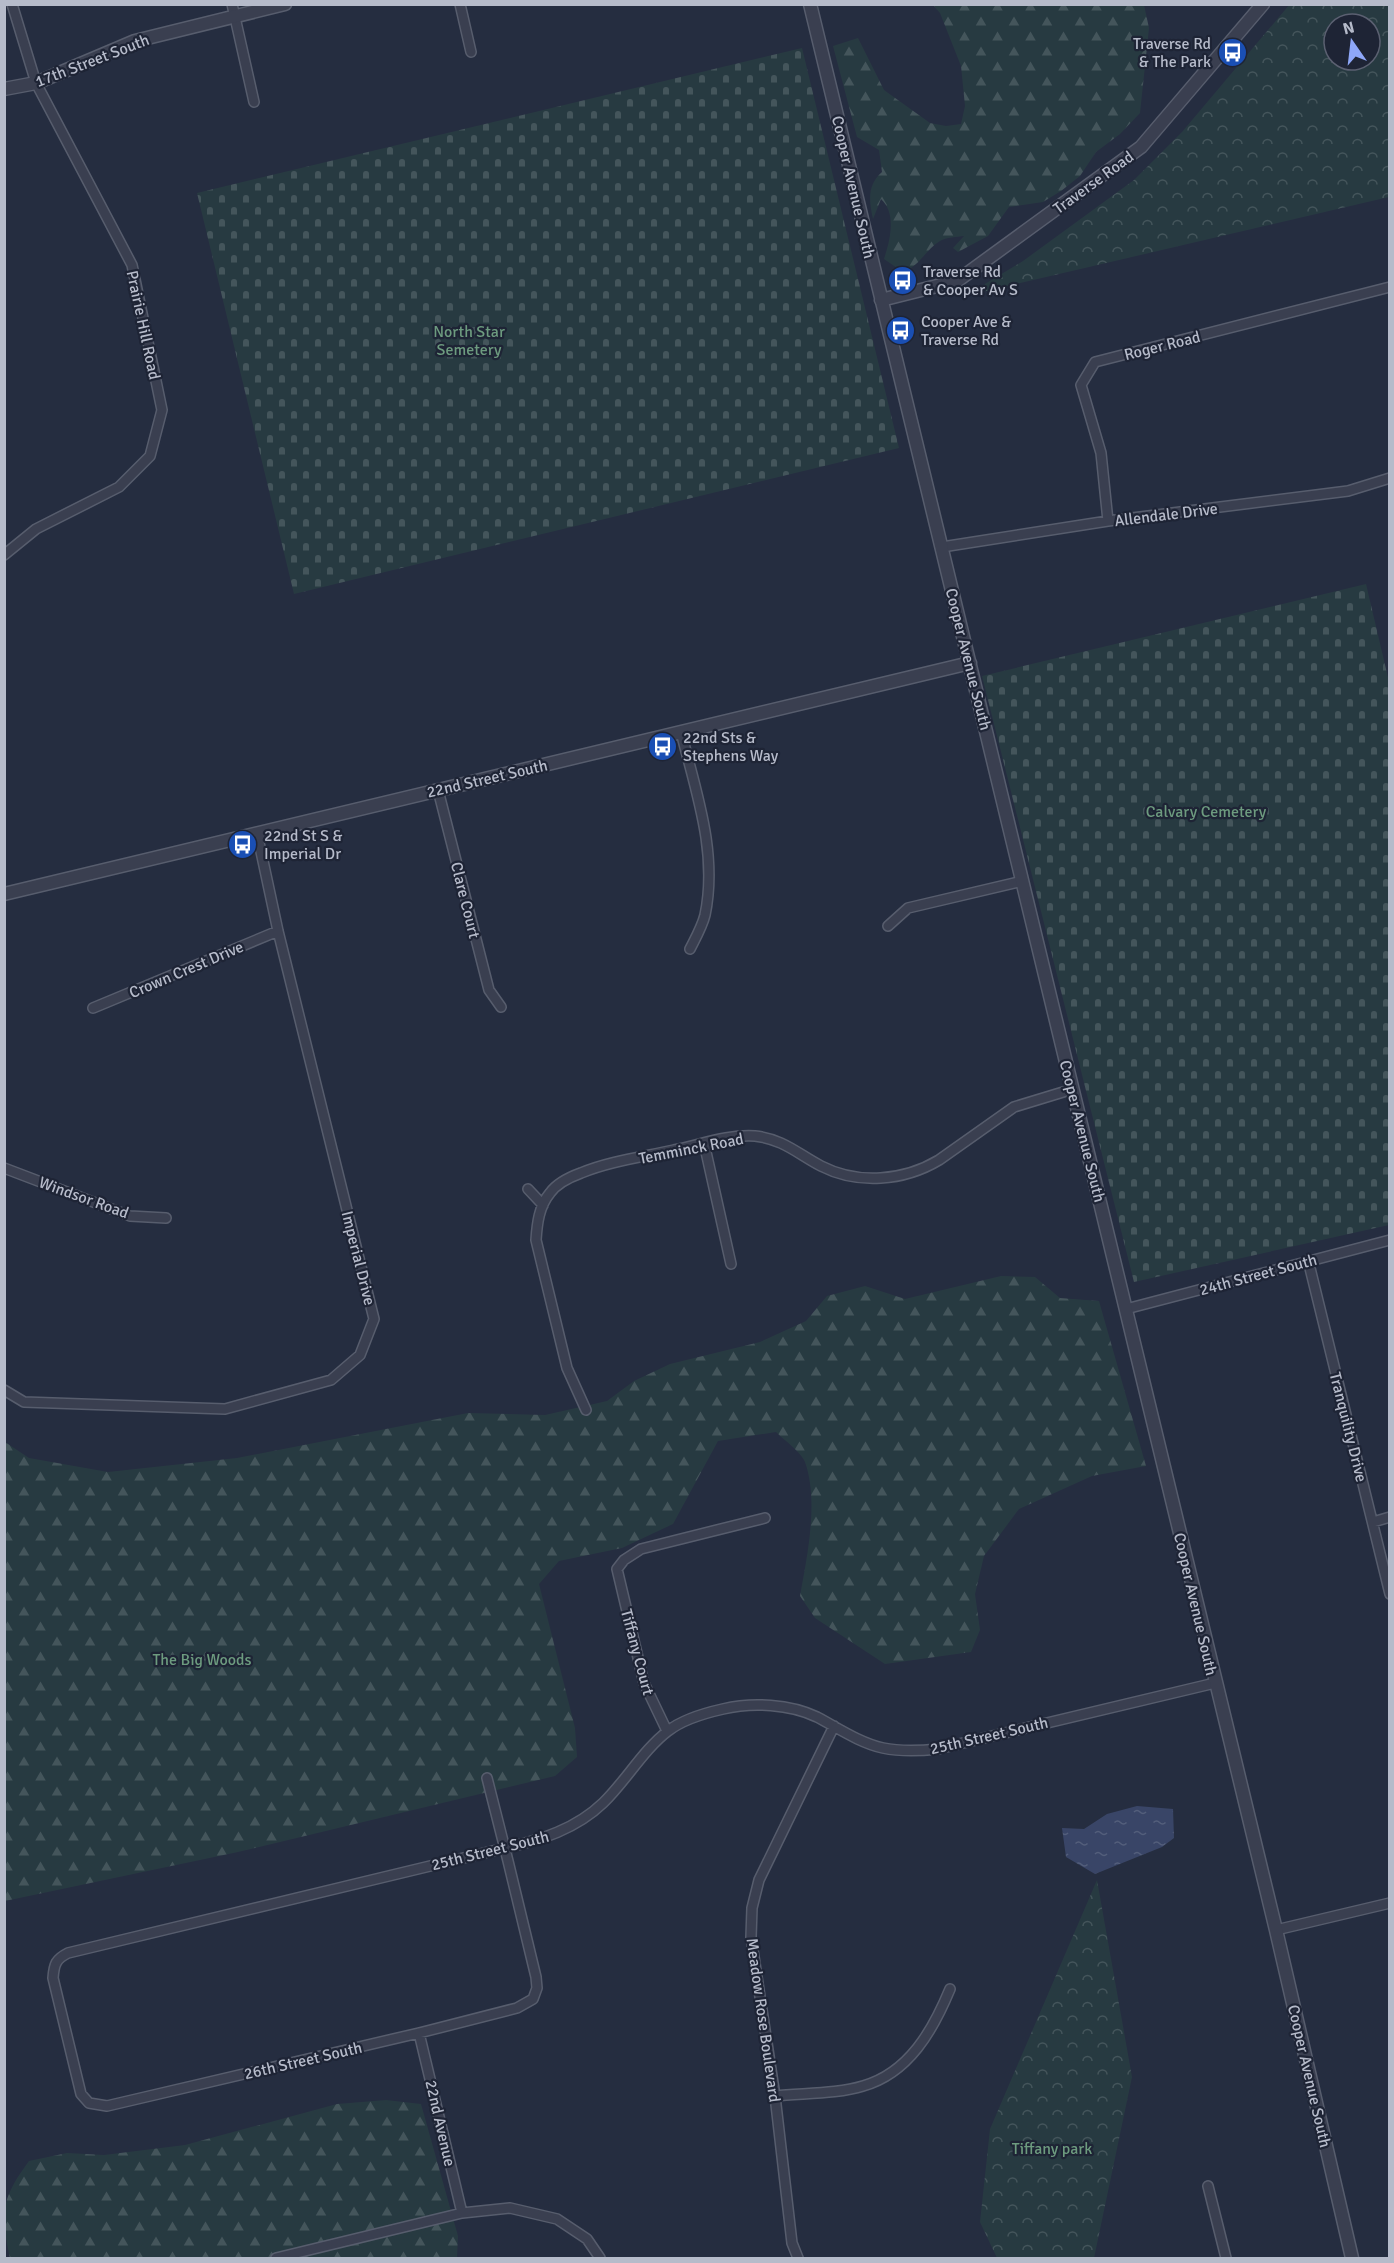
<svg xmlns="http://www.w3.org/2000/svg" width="1394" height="2263" viewBox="0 0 1394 2263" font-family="Signika,sans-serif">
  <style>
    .forest { fill: url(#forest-firs) }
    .cemetery { fill: url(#cemetery-stones) }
    .park { fill: url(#park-crowns); fill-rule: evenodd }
    .water { fill: url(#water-ripples) }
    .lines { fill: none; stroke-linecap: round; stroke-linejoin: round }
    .minor-casing { stroke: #575d6d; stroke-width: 12 }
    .tertiary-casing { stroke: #575d6d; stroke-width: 15 }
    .minor { stroke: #3a3f50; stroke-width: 9 }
    .tertiary { stroke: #3a3f50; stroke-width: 12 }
    .labels { text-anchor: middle; stroke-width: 4.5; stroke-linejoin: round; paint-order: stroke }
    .poi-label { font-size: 16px; fill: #b6bbca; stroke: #1e2435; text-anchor: start }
    .street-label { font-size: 16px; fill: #b6bbca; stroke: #1e2435 }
    .park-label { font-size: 16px; fill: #6d9b7f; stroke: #1e2435 }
  </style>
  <defs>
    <pattern id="forest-firs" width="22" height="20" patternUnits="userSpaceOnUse" patternTransform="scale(1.5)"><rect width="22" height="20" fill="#273a41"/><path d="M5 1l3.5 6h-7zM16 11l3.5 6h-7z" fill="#44555b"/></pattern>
    <pattern id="cemetery-stones" width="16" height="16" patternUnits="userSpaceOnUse" patternTransform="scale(1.5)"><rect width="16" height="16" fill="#273a41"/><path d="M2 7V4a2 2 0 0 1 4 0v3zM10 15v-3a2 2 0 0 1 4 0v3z" fill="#44555b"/></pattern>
    <pattern id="park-crowns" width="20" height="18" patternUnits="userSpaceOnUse" patternTransform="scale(1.5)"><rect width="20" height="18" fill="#273a41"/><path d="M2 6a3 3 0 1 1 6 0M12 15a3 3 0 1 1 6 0" fill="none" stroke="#44555b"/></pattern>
    <pattern id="water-ripples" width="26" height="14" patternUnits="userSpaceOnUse" patternTransform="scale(1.5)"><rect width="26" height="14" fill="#394567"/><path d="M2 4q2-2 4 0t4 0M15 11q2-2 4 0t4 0" fill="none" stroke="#535e7b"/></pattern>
  </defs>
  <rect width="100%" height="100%" fill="#252d40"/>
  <!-- forest -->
  <path class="forest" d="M933 5H1144L1149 28 1140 113 1120 134 1096 152 1080 176 1061 191 1043 202 1009 207 988 236 958 252 953 248 964 236C957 237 946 237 940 241 925 250 920 266 903 272L884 259C890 240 897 214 881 199L873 219C869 201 867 185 882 172L879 150 857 137 833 46 858 38 884 90 930 123 946 126 961 124 965 106 961 66 940 13Z
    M1001 1276 1035 1277 1060 1298 1099 1301 1146 1466 1092 1476 1019 1509 984 1556 975 1594 980 1630 971 1652 885 1664 815 1618 800 1596C807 1557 819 1501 805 1462 801 1452 784 1440 776 1432L718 1441 673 1524 622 1548 559 1561 539 1584 575 1728 577 1757 555 1776 238 1852 5 1901V1442L29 1458 108 1472 237 1458 468 1413 545 1415 607 1401 634 1381 670 1364 760 1342 806 1321 827 1296 865 1286 905 1299Z
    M386 2100 421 2104 458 2236 457 2258H10C0 2213 1 2199 29 2161L67 2153 104 2155 185 2145 337 2104Z"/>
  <!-- cemetery -->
  <path class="cemetery" d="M802 48 899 448 294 594 197 193Z
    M1366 584 1390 686 1389 1225 1134 1282 982 676Z"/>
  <!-- park -->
  <path class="park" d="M1290 4 1389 5V197L965 296 1023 261 1134 180 1182 132ZM1334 24H1370V60H1334Z
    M1097 1880 1132 2077 1094 2258H997L980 2222 990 2129Z"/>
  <!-- water -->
  <path class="water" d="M1137 1806 1173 1809 1174 1838 1162 1847 1095 1874 1066 1857 1062 1828 1084 1829 1107 1814Z"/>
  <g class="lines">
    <defs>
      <path id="minor" d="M232 4 254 102
        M460 4 471 52
        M1108 521 1101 453 1081 385 1095 362 1390 287
        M942 547 1108 521 1348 491 1390 478
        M4 555 36 529 119 487 150 456 162 410 132 265 36 83 12 4
        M681 732C696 792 718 853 705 915 702 927 695 939 690 949
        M438 790 489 990 501 1007
        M888 926 908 908 1023 881
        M93 1008 278 931
        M704 1143 731 1264
        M4 1168 130 1216 166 1218
        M528 1189 543 1205
        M1308 1260 1390 1594
        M1126 1309 1390 1240
        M4 1390 24 1402 225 1409 331 1380 360 1355 374 1319 278 931 257 833
        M586 1410 567 1368 536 1240C537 1224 539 1206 550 1193 557 1183 570 1177 581 1173 610 1161 643 1157 674 1150 699 1145 729 1134 755 1136 783 1139 798 1154 821 1166 858 1185 904 1181 939 1160L1014 1107 1073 1089
        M1373 1522 1390 1517
        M667 1731 644 1683 617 1569 624 1560 641 1549 765 1518
        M487 1778 508 1861 536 1977 537 1988 533 1999 517 2008 419 2033 107 2106 89 2103 81 2094 53 1978C54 1964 56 1959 68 1953L505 1848C541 1840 576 1829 603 1803 625 1782 644 1749 668 1731 682 1720 705 1713 723 1709 752 1702 790 1704 817 1717 838 1728 860 1743 883 1748 902 1752 919 1751 938 1749L1215 1683
        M1276 1930 1390 1903
        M419 2033 462 2213
        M775 2096C802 2093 838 2094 863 2086 909 2073 933 2030 950 1989
        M1208 2186 1226 2258
        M276 2258 462 2213 510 2208 557 2219 587 2239 600 2258
        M798 2258 792 2243 775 2096 751 1937 752 1908 759 1880 834 1726"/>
      <path id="tertiary" d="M810 4 1276 1930 1352 2258
        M4 89 36 83 135 41 285 4
        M881 300 957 281 1141 147 1263 4
        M4 894 970 663"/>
    </defs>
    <!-- minor casing -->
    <use href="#minor" class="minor-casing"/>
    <!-- tertiary casing -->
    <use href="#tertiary" class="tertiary-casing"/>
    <!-- minor -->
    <use href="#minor" class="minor"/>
    <!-- tertiary -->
    <use href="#tertiary" class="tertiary"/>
  </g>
  <!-- icons -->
  <defs>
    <symbol id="bus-disc" viewBox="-11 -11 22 22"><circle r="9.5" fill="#1a4fb4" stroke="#1e2435"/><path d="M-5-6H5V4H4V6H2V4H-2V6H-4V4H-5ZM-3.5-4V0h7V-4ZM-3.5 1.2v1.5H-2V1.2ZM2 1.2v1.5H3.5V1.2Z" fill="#fff"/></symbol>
  </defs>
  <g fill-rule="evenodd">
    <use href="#bus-disc" x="1216" y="36" width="33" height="33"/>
    <use href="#bus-disc" x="886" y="264" width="33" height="33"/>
    <use href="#bus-disc" x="884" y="314" width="33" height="33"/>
    <use href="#bus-disc" x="646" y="730" width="33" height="33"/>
    <use href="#bus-disc" x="226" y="828" width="33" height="33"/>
  </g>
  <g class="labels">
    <!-- poi labels -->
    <g class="poi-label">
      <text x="1211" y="49" text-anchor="end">Traverse Rd<tspan x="1211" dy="18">&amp; The Park</tspan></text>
      <text x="923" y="277">Traverse Rd<tspan x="923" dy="18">&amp; Cooper Av S</tspan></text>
      <text x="921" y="327">Cooper Ave &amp;<tspan x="921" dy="18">Traverse Rd</tspan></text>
      <text x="683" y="743">22nd Sts &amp;<tspan x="683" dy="18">Stephens Way</tspan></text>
      <text x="264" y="841">22nd St S &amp;<tspan x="264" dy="18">Imperial Dr</tspan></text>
    </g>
    <!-- street labels -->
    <g class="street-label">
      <text transform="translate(92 60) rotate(-21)" y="6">17th Street South</text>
      <text transform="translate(1093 182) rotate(-36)" y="6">Traverse Road</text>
      <text transform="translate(854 187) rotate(77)" y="6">Cooper Avenue South</text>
      <text transform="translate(144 325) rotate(78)" y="6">Prairie Hill Road</text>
      <text transform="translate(1162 345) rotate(-14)" y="6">Roger Road</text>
      <text transform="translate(1166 514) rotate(-7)" y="6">Allendale Drive</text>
      <text transform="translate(969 659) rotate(76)" y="6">Cooper Avenue South</text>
      <text transform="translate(487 778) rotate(-13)" y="6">22nd Street South</text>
      <text transform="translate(466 900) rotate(76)" y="6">Clare Court</text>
      <text transform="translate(186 969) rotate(-23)" y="6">Crown Crest Drive</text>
      <text transform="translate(1083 1131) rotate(76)" y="6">Cooper Avenue South</text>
      <text transform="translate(691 1148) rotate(-11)" y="6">Temminck Road</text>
      <text transform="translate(84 1197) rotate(20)" y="6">Windsor Road</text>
      <text transform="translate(359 1258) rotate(76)" y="6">Imperial Drive</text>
      <text transform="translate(1258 1274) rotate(-15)" y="6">24th Street South</text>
      <text transform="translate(1349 1427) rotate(76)" y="6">Tranquility Drive</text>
      <text transform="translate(1196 1604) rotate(77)" y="6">Cooper Avenue South</text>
      <text transform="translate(638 1652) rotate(75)" y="6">Tiffany Court</text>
      <text transform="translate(989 1735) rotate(-13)" y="6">25th Street South</text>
      <text transform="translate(490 1850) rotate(-14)" y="6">25th Street South</text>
      <text transform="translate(764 2020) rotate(82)" y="6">Meadow Rose Boulevard</text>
      <text transform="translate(303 2060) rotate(-13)" y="6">26th Street South</text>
      <text transform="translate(1310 2076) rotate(77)" y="6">Cooper Avenue South</text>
      <text transform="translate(441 2123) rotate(77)" y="6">22nd Avenue</text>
    </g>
    <!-- park labels -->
    <g class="park-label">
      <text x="469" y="337">North Star<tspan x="469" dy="18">Semetery</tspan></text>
      <text x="1206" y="817">Calvary Cemetery</text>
      <text x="202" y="1665">The Big Woods</text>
      <text x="1052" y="2154">Tiffany park</text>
    </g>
  </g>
  <!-- border -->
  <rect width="1394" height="2263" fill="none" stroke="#b6bbca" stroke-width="12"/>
  <!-- north arrow -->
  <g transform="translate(1352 42) rotate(346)"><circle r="28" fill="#1e2435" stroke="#5b6071" stroke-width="1.5"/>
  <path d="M0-4.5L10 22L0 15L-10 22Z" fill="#8ea7f8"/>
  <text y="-9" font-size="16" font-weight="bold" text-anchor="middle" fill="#b6bbca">N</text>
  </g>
</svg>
